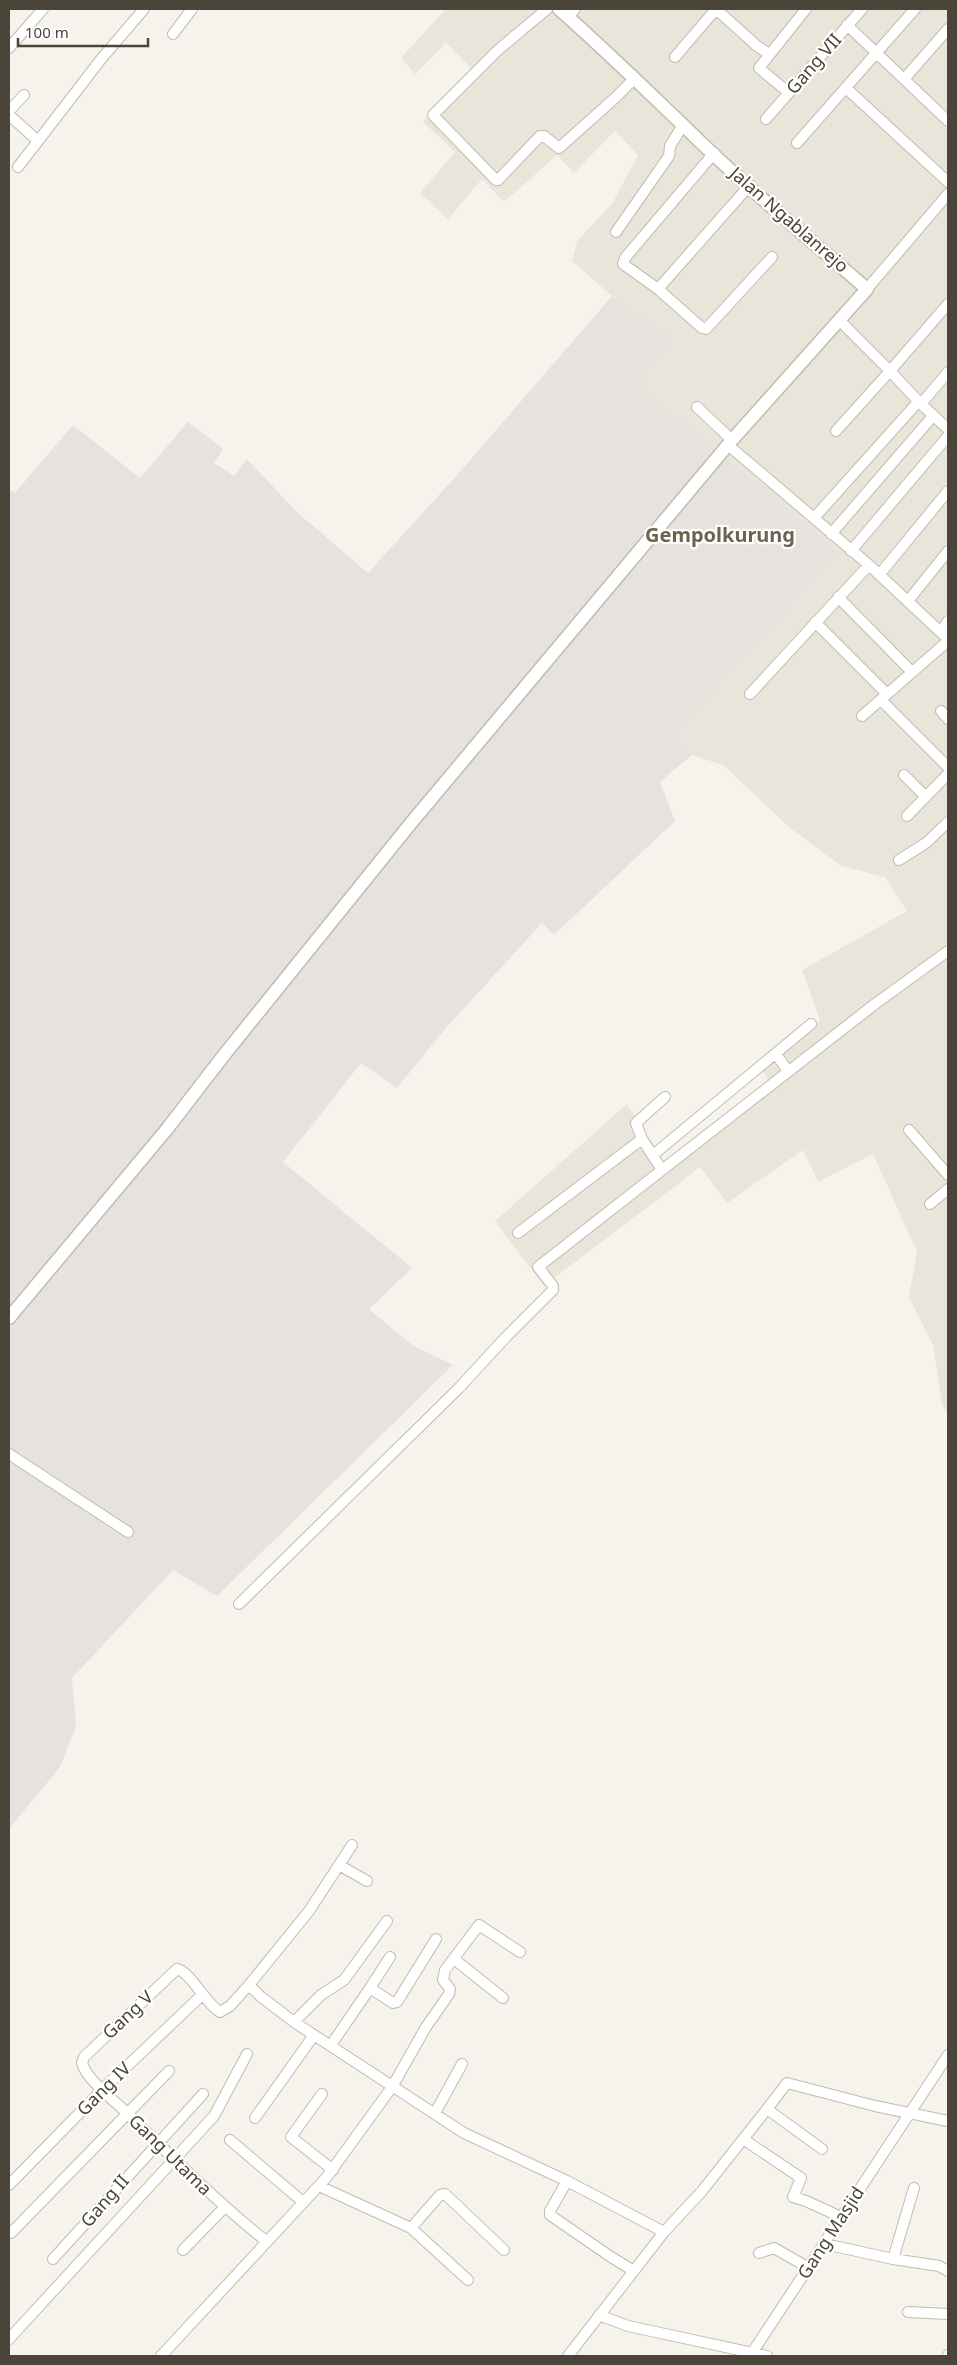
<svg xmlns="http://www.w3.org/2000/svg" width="957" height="2365" viewBox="0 0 957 2365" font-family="'Noto Sans',sans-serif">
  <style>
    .residential { fill: #eae5da }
    .industrial { fill: #e6e2dd }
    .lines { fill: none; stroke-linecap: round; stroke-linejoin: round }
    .minor-casing { stroke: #c2bbae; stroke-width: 12 }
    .tertiary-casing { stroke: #c2bbae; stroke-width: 15 }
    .minor { stroke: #fff; stroke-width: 10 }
    .tertiary { stroke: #fff; stroke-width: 12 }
    .labels { text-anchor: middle; stroke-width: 4.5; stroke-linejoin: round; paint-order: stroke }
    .street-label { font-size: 18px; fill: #4b4439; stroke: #fff }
    .quarter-label { font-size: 20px; font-weight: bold; fill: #6e6250; stroke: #fff }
  </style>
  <rect width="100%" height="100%" fill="#f6f3ec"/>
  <!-- residential -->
  <path class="residential" d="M446 9H948V1415L942 1404 933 1345 909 1297 917 1252 873 1154 818 1182 803 1150 727 1203 700 1167 544 1286 495 1221 627 1104 666 1165 768 1080 762 1068 820 1020 802 970 907 911 885 877 841 866 789 827 723 765 692 755 677 734 838 554 820 535 640 385 675 339 612 296 572 261 577 241 612 204 638 155 615 131 574 173 557 155 504 202 482 179 448 219 420 193 455 152 423 122 473 70 446 43 415 74 401 58Z"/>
  <!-- industrial -->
  <path class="industrial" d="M612 296 675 339 640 385 820 535 838 554 677 734 692 755 660 782 675 821 554 935 542 923 445 1029 397 1088 361 1063 283 1162 412 1268 369 1309 412 1345 453 1365 217 1596 173 1570 72 1678 76 1726 60 1767 9 1829V489L15 493 73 425 140 478 188 422 223 449 214 463 234 476 247 459 298 513 368 573 459 473Z"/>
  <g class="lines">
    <defs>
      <path id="minor" d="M547 9 498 50 433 115 496 180H498L540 136H544L559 148 615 98 635 78
        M716 9 757 46 769 54
        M568 17 575 9
        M847 25 948 121
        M173 34 192 9
        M9 48 43 9
        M675 57 716 9
        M905 78 948 29
        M846 88 948 182
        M788 92 759 68 806 9
        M9 111 24 95
        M9 115 38 141
        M766 119 862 9
        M797 143 915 9
        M714 153 625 258 623 264 658 289 702 328 706 329 772 257
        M18 167 102 58 144 9
        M616 232 669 156 670 146 683 125
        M658 289 749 186
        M867 289 948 194
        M839 320 890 371 948 304
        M948 372 921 404 948 429
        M697 407 732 440
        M836 431 890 371 921 404
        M728 445 869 565 948 639
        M814 518 918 402
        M831 534 933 416
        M851 551 948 436
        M879 575 948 491
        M838 597 912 672
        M908 601 948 551
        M815 622 887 694
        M941 632 948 621
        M750 694 869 565
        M881 700 948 767
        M941 711 948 719
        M862 716 948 641
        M904 775 926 797
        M907 816 948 774
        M899 860 926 843 948 822
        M776 1054 788 1071
        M909 1130 948 1175
        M642 1139 636 1123 665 1097
        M653 1155 811 1024
        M930 1204 948 1189
        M518 1233 642 1139 662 1170 875 1004 948 951
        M9 1454 128 1532
        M239 1604 459 1388 505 1338 553 1290V1286L538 1267 662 1170
        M352 1845 309 1911 249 1985 260 1996 294 2022 464 2133 567 2181 664 2232
        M339 1865 367 1881
        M454 1959 503 1998
        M249 1985 230 2006 220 2012C205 2003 190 1971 177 1969L84 2057 82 2063C86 2079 115 2101 128 2114 173 2158 217 2202 266 2241
        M370 1988 390 1957
        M294 2022 321 1995 344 1980 387 1921
        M331 2045 370 1988 393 2003 397 2002 436 1939
        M322 2094 291 2137 333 2170
        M767 2109 787 2083 875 2106 948 2121
        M435 2113 462 2064
        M255 2118 314 2035
        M743 2139 801 2178 793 2197 806 2201 841 2217
        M230 2140 303 2202
        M567 2181 550 2211V2215L611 2257 634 2271
        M9 2185 103 2089 202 1995
        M319 2186 411 2228 468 2280
        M411 2228 440 2195 445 2194 504 2250
        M11 2233 169 2071
        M825 2244 893 2259 939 2266 948 2271
        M183 2250 224 2208
        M759 2253 774 2248 809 2268
        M53 2259 203 2094
        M893 2259 914 2188
        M908 2312 948 2314
        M599 2315 628 2326 767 2356
        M9 2339 214 2116 247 2054
        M161 2356 326 2178 392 2087 426 2027 449 1994 450 1989 443 1980 445 1970 479 1925 520 1952
        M568 2356 664 2232 702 2191 767 2109 822 2149
        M750 2356 948 2055
        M948 2356V2355"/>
      <path id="tertiary" d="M9 1318 167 1129 224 1055 411 823 732 440 867 289C805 235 741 183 683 125 642 86 601 46 559 9"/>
    </defs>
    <!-- minor casing -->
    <use href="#minor" class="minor-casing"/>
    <!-- tertiary casing -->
    <use href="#tertiary" class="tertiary-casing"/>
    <!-- minor -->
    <use href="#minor" class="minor"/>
    <!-- tertiary -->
    <use href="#tertiary" class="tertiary"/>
  </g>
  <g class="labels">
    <!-- street labels -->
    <g class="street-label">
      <text transform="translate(814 64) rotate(-49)" y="6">Gang VII</text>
      <text transform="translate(789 220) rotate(41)" y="6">Jalan Ngablanrejo</text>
      <text transform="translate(128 2015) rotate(-43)" y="6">Gang V</text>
      <text transform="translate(104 2089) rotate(-45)" y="6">Gang IV</text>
      <text transform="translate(170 2155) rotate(44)" y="6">Gang Utama</text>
      <text transform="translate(105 2201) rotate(-49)" y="6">Gang II</text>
      <text transform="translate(831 2233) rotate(-57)" y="6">Gang Masjid</text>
    </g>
    <!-- quarter labels -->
    <g class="quarter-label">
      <text x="720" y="542">Gempolkurung</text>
    </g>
  </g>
  <!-- border -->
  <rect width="957" height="2365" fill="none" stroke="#4b4439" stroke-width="20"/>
  <!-- scale -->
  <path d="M18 38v8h130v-8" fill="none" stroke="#4b4439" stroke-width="2.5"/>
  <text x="25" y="38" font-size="15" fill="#4b4439" stroke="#ffffff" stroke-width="4" paint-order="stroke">100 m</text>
</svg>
